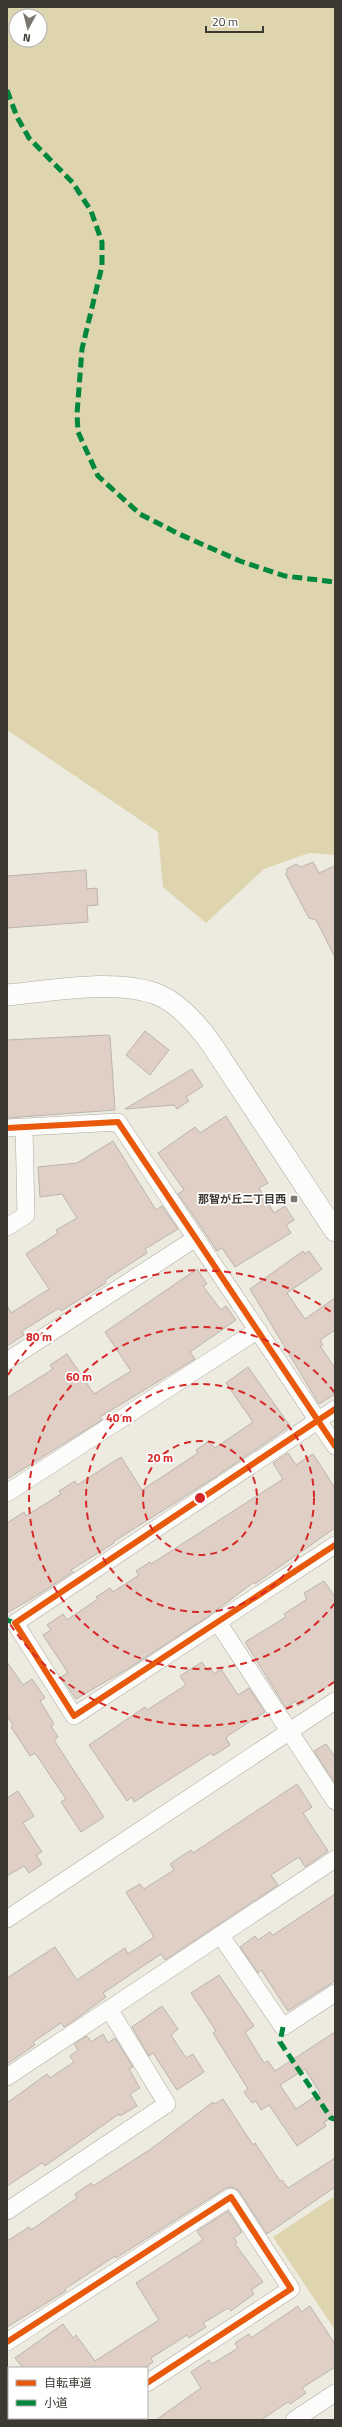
<svg xmlns="http://www.w3.org/2000/svg" width="342" height="2427" viewBox="0 0 342 2427" font-family="'Titillium Web','Noto Sans JP',sans-serif">
  <style>
    .green { fill: #ded4ad; fill-rule: evenodd }
    .building { fill: #e0cfc5; stroke: #bab5af; fill-rule: evenodd }
    .lines { fill: none; stroke-linecap: round; stroke-linejoin: round }
    .minor-casing { stroke: #acaaa2; stroke-width: 18 }
    .tertiary-casing { stroke: #acaaa2; stroke-width: 22 }
    .minor { stroke: #fcfcfa; stroke-width: 17 }
    .tertiary { stroke: #fcfcfa; stroke-width: 21 }
    .quiet { stroke: #00873e; stroke-width: 5; stroke-dasharray: 10 5; stroke-linecap: butt }
    .cycleway-casing { stroke: #fff; stroke-width: 8 }
    .cycleway { stroke: #e8590c; stroke-width: 6 }
    .ring { fill: none; stroke: #d62828; stroke-width: 2; stroke-dasharray: 7 5 }
    .poi-dot { fill: #79776f; stroke: #fff; stroke-width: 1.5 }
    .labels { text-anchor: middle; stroke-width: 3.5; stroke-linejoin: round; paint-order: stroke }
    .poi-label { font-size: 11px; font-weight: bold; fill: #3b3932; stroke: #fff; text-anchor: end }
    .centre { fill: #d62828; stroke: #fff; stroke-width: 2 }
    .ring-label { font-size: 12px; text-anchor: middle; font-weight: bold; fill: #d62828; stroke: #fff; stroke-width: 3.5; stroke-linejoin: round; paint-order: stroke }
  </style>
  <rect width="100%" height="100%" fill="#edeae0"/>
  <!-- green -->
  <path class="green" d="M7 7H335V855L309 853 264 869 206 923 163 887 158 832 7 730ZM16 16H40V40H16Z
    M335 2196V2330L273 2237Z"/>
  <!-- building -->
  <path class="building" d="M313 862 319 873 335 866V957L316 920 309 918 286 875 287 869 296 864 301 867Z
    M86 870 87 889 97 888 98 905 87 906 88 922 7 928V876Z
    M145 1031 169 1050 150 1075 126 1055Z
    M107 1035 110 1036 115 1110 7 1118V1040Z
    M192 1069 203 1086 186 1097 189 1101 177 1109 174 1105 125 1109Z
    M226 1116 268 1183 259 1188 274 1213 285 1206 294 1220 286 1225 291 1233 235 1267 222 1248 217 1251 195 1218 178 1194 184 1190 158 1153 195 1127 200 1133Z
    M113 1141 156 1210 162 1206 178 1229 145 1249 147 1253 105 1280 106 1283 61 1311 59 1308 22 1331 24 1335 7 1346V1305L11 1313 49 1289 26 1254 58 1233 56 1230 77 1218 62 1194 40 1197 38 1167 77 1163Z
    M303 1251 305 1254 309 1251 322 1269 287 1293 305 1319 335 1298V1330L320 1340 323 1345 320 1346 335 1368V1394L319 1404 250 1289Z
    M197 1269 207 1284 203 1286 221 1310 226 1306 236 1320 190 1352 195 1359 100 1417 102 1420 7 1479V1398L53 1369 50 1365 67 1354 94 1394 131 1371 105 1332Z
    M248 1367 290 1426 214 1478 113 1542 114 1543 71 1570 73 1572 41 1593 7 1613V1523L24 1512 26 1516 61 1494 59 1491 75 1481 77 1485 121 1457 142 1490 198 1453 196 1450 209 1441 215 1448 253 1422 226 1383Z
    M288 1453 296 1465 313 1454 335 1488V1528L255 1584 254 1582 209 1616 129 1668 76 1699 61 1677 68 1673 43 1635 51 1630 47 1625 63 1614 67 1620 98 1599 96 1597 110 1588 113 1592 139 1575 136 1571 150 1562 151 1564 283 1479 273 1463Z
    M324 1581 335 1597V1681L298 1706 295 1701 286 1708 245 1642 286 1617 284 1614 307 1599 304 1593Z
    M7 1662 23 1685 32 1679 45 1698 40 1701 54 1724 51 1726 58 1737 54 1740 104 1817 81 1832 61 1802 66 1799 35 1753 30 1756 11 1727 13 1725 7 1716Z
    M202 1662 208 1671 211 1669 214 1674 221 1669 238 1695 249 1688 265 1712 229 1735 226 1738 230 1745 213 1756 211 1753 134 1802 132 1797 127 1801 89 1745 145 1707 147 1710 186 1685 180 1676Z
    M326 1744 335 1757V1783L314 1751Z
    M297 1784 312 1807 303 1813 328 1851 305 1867 299 1857 271 1875 278 1885 165 1960 161 1954 103 1993 106 1997 76 2019 64 2027 61 2023 33 2042 35 2045 7 2064V1978L55 1947 77 1980 125 1948 128 1954 154 1937 126 1892 140 1884 144 1889 174 1870 170 1864 191 1850 193 1853Z
    M18 1791 34 1816 23 1823 42 1852 36 1855 42 1864 29 1873 24 1866 7 1876V1798Z
    M335 1894V1981L288 2011 261 1970 258 1973 240 1947 255 1936 258 1940 270 1932 273 1935Z
    M219 1975 254 2026 245 2032 264 2063 268 2061 275 2071 335 2032V2116L324 2122 326 2126 297 2146 269 2105 261 2110 256 2101 252 2103 244 2092 248 2089 213 2033 216 2031 191 1993ZM305 2069 320 2093 296 2109 280 2085Z
    M162 2006 178 2029 171 2035 186 2058 193 2054 204 2072 177 2090 153 2053 149 2056 132 2027Z
    M103 2034 108 2043 115 2038 133 2067 129 2069 140 2088 130 2094 137 2106 120 2116 119 2114 45 2166 42 2163 7 2186V2103L47 2074 50 2078 74 2062 70 2056 78 2050 74 2044 87 2036 91 2042Z
    M223 2099 253 2145 255 2143 280 2181 282 2180 288 2188 335 2158V2187L267 2234 239 2191 231 2187 226 2188 116 2258 115 2256 65 2289 66 2291 7 2327V2241L29 2227 31 2230 77 2198 75 2194 91 2183 93 2186 151 2149 213 2102 215 2104Z
    M228 2211 242 2232 234 2238 237 2242 235 2244 263 2282 251 2290 254 2294 231 2311 228 2308 203 2323 206 2327 189 2338 187 2335 151 2358 153 2362 145 2368H23L15 2358 63 2324 73 2338 76 2335 95 2361 159 2320 136 2283 203 2240 197 2231Z
    M298 2306 301 2312 310 2306 335 2344V2367L302 2388 306 2393 290 2404 288 2402 261 2420H156L201 2388 191 2372 209 2360 212 2364 238 2348 235 2343 249 2334 251 2338Z"/>
  <g class="lines">
    <defs>
      <path id="minor" d="M7 1128 118 1122 335 1446
        M7 1227 26 1215 24 1127
        M7 1361 196 1238
        M335 1409 15 1623 74 1716 335 1545
        M7 1493 258 1330
        M217 1621 335 1801
        M7 1919 335 1701
        M221 1936 283 2027 335 1993
        M7 2077 335 1859
        M7 2211 167 2104 109 2009
        M7 2342 231 2197 291 2289 147 2383
        M91 2420 94 2418
        M294 2420 335 2393"/>
      <path id="tertiary" d="M7 995C52 991 116 978 159 995 181 1005 198 1025 212 1045L335 1231"/>
    </defs>
    <!-- minor casing -->
    <use href="#minor" class="minor-casing"/>
    <!-- tertiary casing -->
    <use href="#tertiary" class="tertiary-casing"/>
    <!-- minor -->
    <use href="#minor" class="minor"/>
    <!-- tertiary -->
    <use href="#tertiary" class="tertiary"/>
    <!-- quiet -->
    <path class="quiet" d="M7 90 17 117 29 138 73 183 91 211 102 242V266L82 349 77 414 78 432 98 476 140 514 179 534 240 561 285 576 335 582
      M7 1620 15 1623
      M283 2027 280 2042 331 2118 335 2119"/>
    <defs>
      <path id="cycleway" d="M7 1128 118 1122 335 1446
        M335 1409 15 1623 74 1716 335 1545
        M7 2342 231 2197 291 2289 147 2383"/>
    </defs>
    <!-- cycleway casing -->
    <use href="#cycleway" class="cycleway-casing"/>
    <!-- cycleway -->
    <use href="#cycleway" class="cycleway"/>
  </g>
  <!-- distance rings -->
  <g class="ring">
    <circle cx="200" cy="1498" r="57"/>
    <circle cx="200" cy="1498" r="114"/>
    <path d="M335 1603A171 171 0 1 1 335 1393"/>
    <path d="M334 1682A228 228 0 0 1 8 1621M8 1375A228 228 0 0 1 334 1314"/>
  </g>
  <!-- markers -->
  <rect class="poi-dot" x="290" y="1195" width="8" height="8" rx="2"/>
  <g class="labels">
    <!-- poi labels -->
    <g class="poi-label">
      <text x="286" y="1203">那智が丘二丁目西</text>
    </g>
  </g>
  <circle cx="200" cy="1498" r="6" class="centre"/>
  <g class="ring-label">
    <text x="39" y="1341">80 m</text>
    <text x="79" y="1381">60 m</text>
    <text x="119" y="1422">40 m</text>
    <text x="160" y="1462">20 m</text>
  </g>
  <!-- border -->
  <rect width="342" height="2427" fill="none" stroke="#3b3932" stroke-width="16"/>
  <!-- legend -->
  <rect x="8" y="2367" width="140" height="52" fill="#ffffff" stroke="#b1b0ad"/>
  <rect x="16" y="2380" width="20" height="6" fill="#e8590c" stroke="#b1b0ad"/>
  <text x="44" y="2387" font-size="12" fill="#3b3932">自転車道</text>
  <rect x="16" y="2400" width="20" height="6" fill="#00873e" stroke="#b1b0ad"/>
  <text x="44" y="2407" font-size="12" fill="#3b3932">小道</text>
  <!-- north arrow -->
  <g transform="translate(28 28) rotate(187)"><circle r="19" fill="#ffffff" stroke="#b1b0ad"/>
  <path d="M0-3L7 15L0 10L-7 15Z" fill="#79776f"/>
  <text y="-6" font-size="11" font-weight="bold" text-anchor="middle" fill="#3b3932">N</text>
  </g>
  <!-- scale -->
  <path d="M206 26v6h57v-6" fill="none" stroke="#3b3932" stroke-width="2"/>
  <text x="212" y="26" font-size="12" fill="#3b3932" stroke="#ffffff" stroke-width="3" paint-order="stroke">20 m</text>
</svg>
